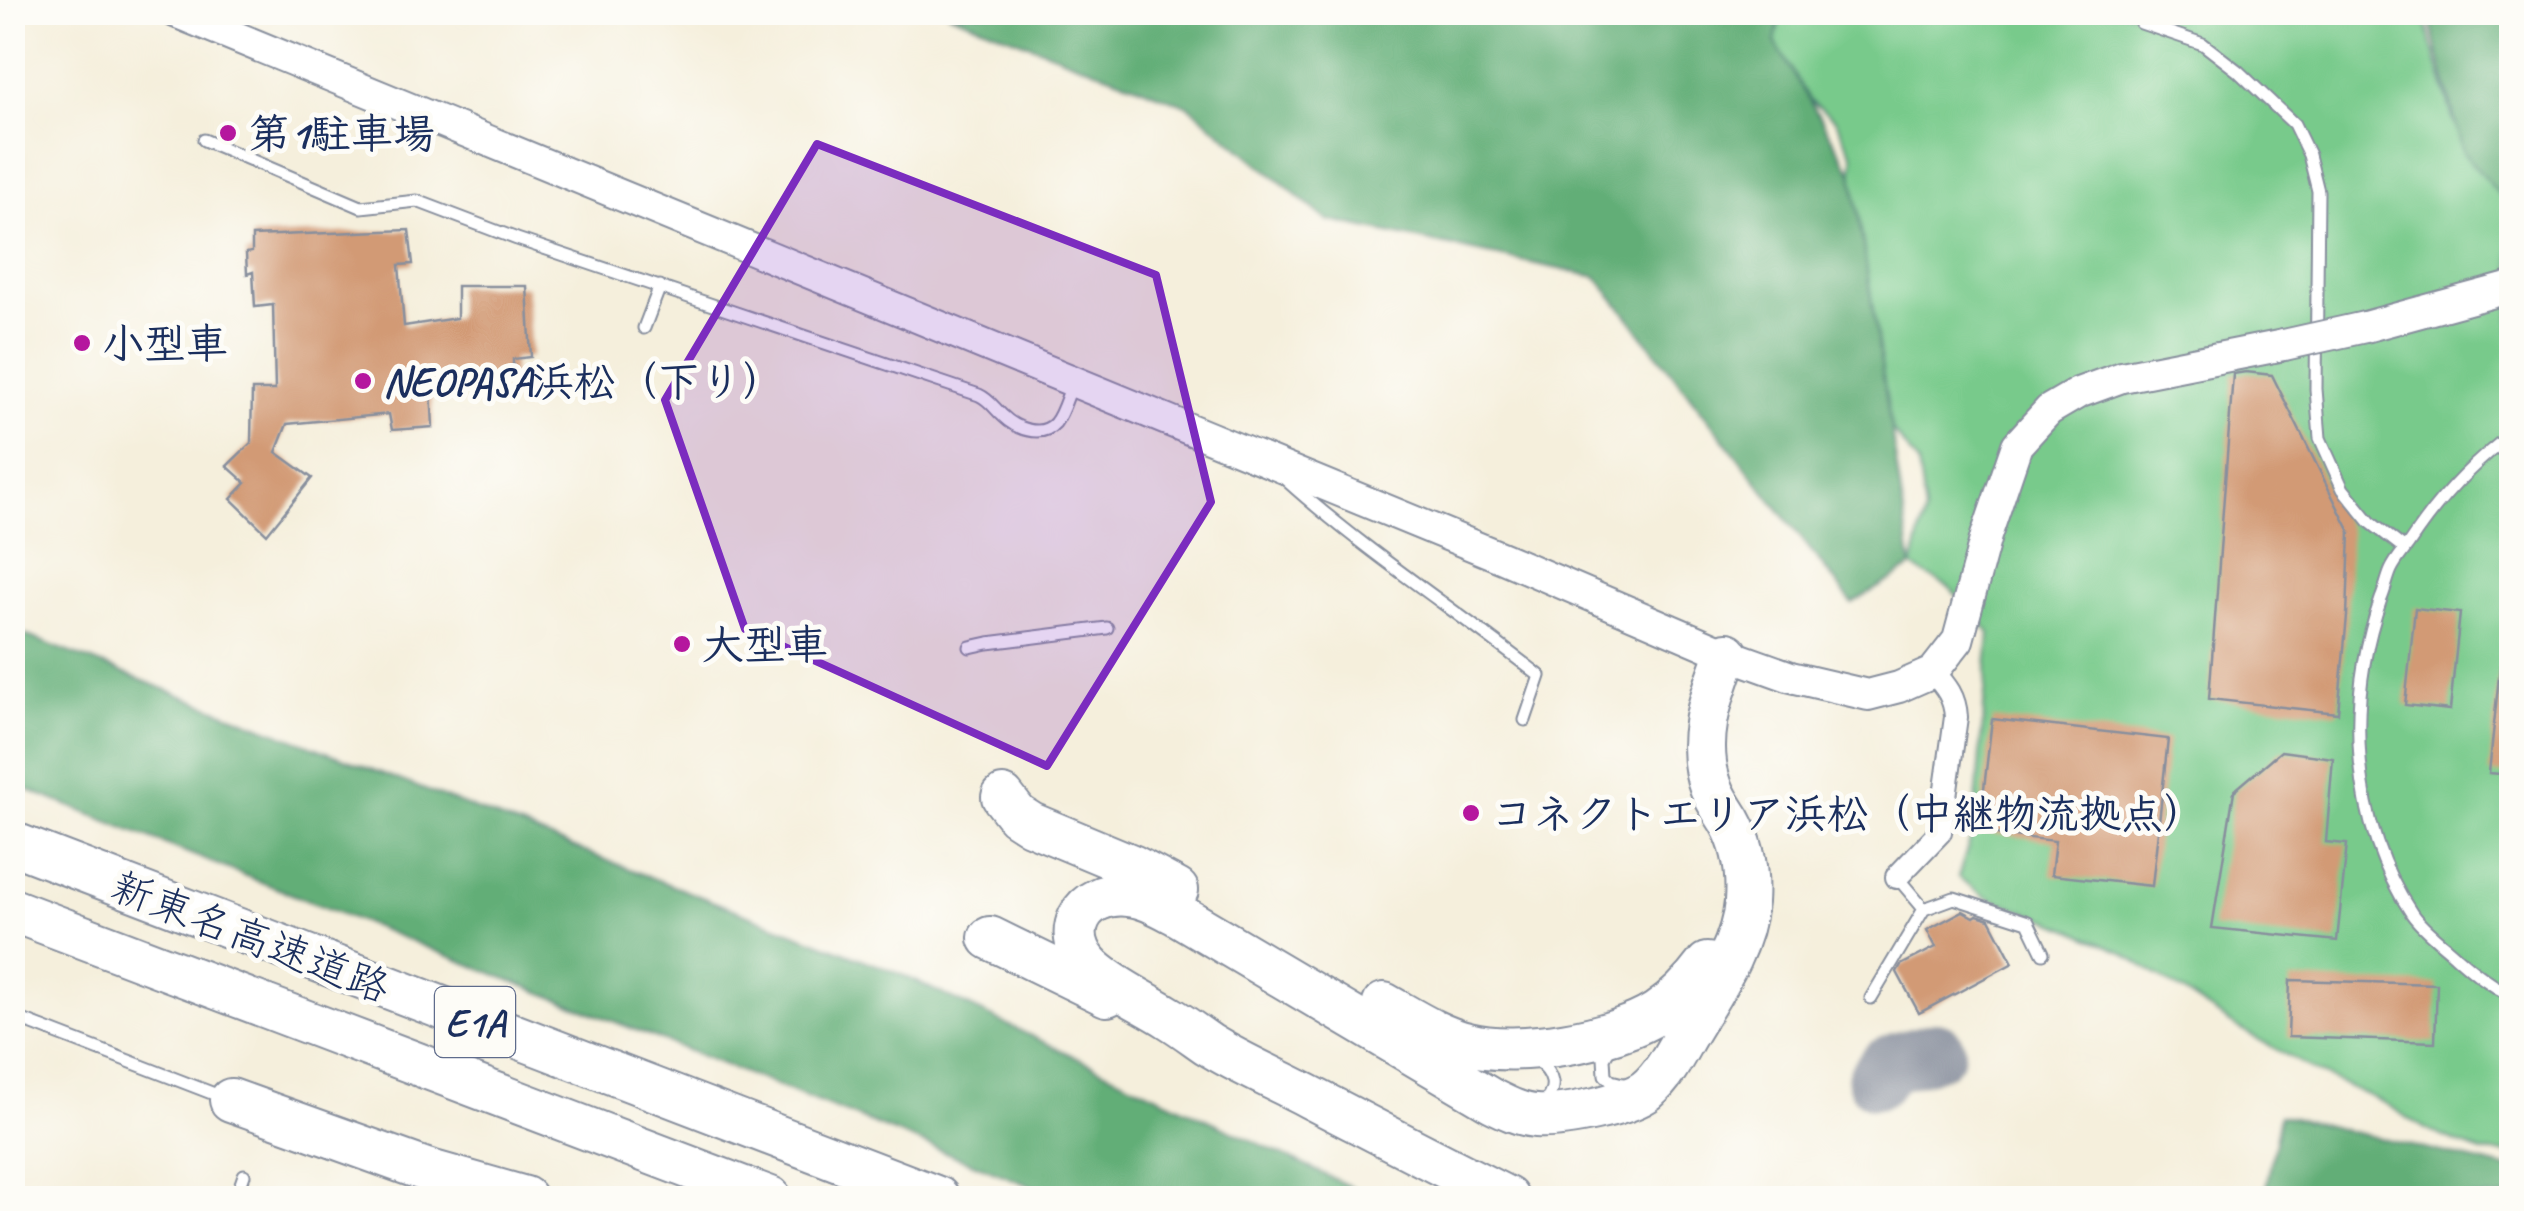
<svg xmlns="http://www.w3.org/2000/svg" width="2524" height="1211" viewBox="0 0 2524 1211" font-family="Caveat,'Klee One',sans-serif">
  <style>
    .green { fill: #78ca8b; stroke: #4a7c74; stroke-width: 2.5 }
    .forest { fill: #62ae77; stroke: #3e6e6a; stroke-width: 2.5 }
    .lines { fill: none; stroke-linecap: round; stroke-linejoin: round }
    .taxiway { stroke: #888f9d; stroke-width: 58 }
    .building { fill: #d29a74 }
    .service-casing { stroke: #888f9d; stroke-width: 15 }
    .minor-casing { stroke: #888f9d; stroke-width: 26 }
    .tertiary-casing { stroke: #888f9d; stroke-width: 34 }
    .motorway-casing { stroke: #888f9d; stroke-width: 46 }
    .service { stroke: #fff; stroke-width: 11 }
    .minor { stroke: #fff; stroke-width: 22 }
    .tertiary { stroke: #fff; stroke-width: 30 }
    .motorway { stroke: #fff; stroke-width: 42 }
    .tertiary-bridge-casing { stroke: #888f9d; stroke-width: 34; stroke-linecap: butt }
    .tertiary-bridge { stroke: #fff; stroke-width: 30 }
    .marked { fill: #7b2cbf; fill-opacity: 0.2; stroke: #7b2cbf; stroke-width: 8; stroke-linejoin: round }
    .poi-dot { fill: #b5179e; stroke: #fdfcf7; stroke-width: 4 }
    .labels { text-anchor: middle; stroke-width: 10; stroke-linejoin: round; paint-order: stroke }
    .shield { fill: #fdfcf7; stroke: #5f6c8c; stroke-width: 2.5 }
    .shield-label { font-size: 40px; font-weight: bold; fill: #1b2f5e }
    .poi-label { font-size: 42px; font-weight: bold; fill: #1b2f5e; stroke: #fdfcf7; text-anchor: start }
    .street-label { font-size: 42px; fill: #1b2f5e; stroke: #fdfcf7 }
  </style>
  <rect width="100%" height="100%" fill="#fdfcf7"/>
  <filter id="ink" filterUnits="userSpaceOnUse"><feTurbulence type="fractalNoise" baseFrequency=".01" numOctaves="2"/><feDisplacementMap in="SourceGraphic" scale="20" xChannelSelector="R" yChannelSelector="G"/><feConvolveMatrix kernelMatrix="1 2 1 2 8 2 1 2 1" color-interpolation-filters="sRGB"/></filter>
  <filter id="wash" filterUnits="userSpaceOnUse"><feTurbulence type="fractalNoise" baseFrequency=".0048" numOctaves="4" result="noise"/><feDisplacementMap in="SourceGraphic" scale="40" xChannelSelector="R" yChannelSelector="G"/><feGaussianBlur stdDeviation="2.25" result="paint"/><feColorMatrix in="noise" values="0 0 0 0 0 0 0 0 0 0 0 0 0 0 0 0 0 1.4 0 .05"/><feComposite in="paint" operator="in"/></filter>
  <g filter="url(#wash)">
    <rect width="100%" height="100%" fill="#f5efdc"/>
    <!-- green -->
    <path class="green" d="M1775 12 2423 13 2454 122 2486 177 2511 197V1154L2481 1152 2427 1130 2384 1103 2317 1072 2238 1028 2120 951 2056 923 1986 897 1958 877 1974 828 1990 633 1949 587 1912 567 1925 512 1918 464 1891 429 1852 215 1853 156 1836 121 1803 94 1776 59 1772 21Z"/>
    <!-- forest -->
    <path class="forest" d="M948 13H1781L1775 42 1852 172 1912 567 1852 603 1597 277 1327 220 1189 106Z
      M2428 13H2511V208L2463 153Z
      M12 630 898 973 1374 1198H1061L13 784Z
      M2280 1115 2511 1169V1198H2264Z"/>
    <g class="lines">
      <!-- taxiway -->
      <path class="taxiway" d="M1876 1080 1887 1066 1899 1061 1936 1051"/>
    </g>
    <g id="blocks">
      <!-- building -->
      <path class="building" d="M409 230 413 264 399 265 404 326 457 318V286H527L531 357 513 359V379L464 382 431 389 433 427 392 430 389 414 287 424 276 452 312 478 267 534 231 499 246 483 227 466 251 443 252 390H275L273 305 255 307 253 272 247 274 246 253 252 252V236Z
        M2246 372 2272 375 2350 532 2347 616 2338 713 2209 699 2233 374Z
        M2415 608 2460 613 2450 710 2405 705Z
        M2500 666H2512V775L2489 773Z
        M1992 719 2168 739 2152 886 2051 875 2055 841 1979 832Z
        M2281 751 2333 758 2326 842 2347 844 2337 941 2212 928 2234 791Z
        M1963 911 1974 917 1977 915 1990 919 2013 963 1919 1013 1897 972 1901 965 1936 947 1927 930Z
        M2290 980 2437 984 2435 1042 2288 1037Z"/>
    </g>
  </g>
  <g filter="url(#ink)">
    <use href="#blocks" fill-opacity="0" stroke="#888f9d" stroke-width="2.5"/>
    <g class="lines">
      <defs>
        <path id="service" d="M2141 23 2203 44 2238 71 2294 124 2309 155 2318 191 2316 389 2320 438 2343 489 2370 522 2405 549
          M204 140 361 207 417 201 517 239 979 395C990 400 994 408 1003 416 1015 428 1041 439 1055 423 1063 413 1067 396 1072 385
          M644 328 660 286
          M2512 434C2470 465 2436 502 2408 545 2402 553 2395 561 2391 570 2387 579 2385 590 2381 599 2345 701 2351 823 2412 914 2423 930 2442 943 2456 956 2474 972 2490 985 2512 996
          M1286 480C1366 552 1456 610 1540 676L1525 720
          M970 647 988 643 1107 628
          M1924 909 1954 898 2028 922 2043 953
          M1871 998 1924 909 1897 877
          M12 1016 222 1097
          M1611 1046 1604 1058 1605 1075 1611 1081 1627 1085
          M1536 1060C1554 1074 1559 1089 1541 1106
          M236 1198 244 1175"/>
        <path id="minor" d="M1897 877 1940 832 1956 717C1955 697 1946 686 1933 672"/>
        <path id="tertiary" d="M175 12 1503 558 1727 654 1791 677 1868 695 1899 687 1933 672 1958 640 1986 536 2017 445 2049 410 2078 393 2122 377 2284 345
          M2365 327 2512 287"/>
        <path id="motorway" d="M1003 797 1017 815 1031 824 1134 867 1177 890
          M12 843 938 1198
          M12 910 770 1198
          M990 938 1107 995
          M1384 1004C1411 1019 1438 1037 1468 1044 1517 1057 1616 1040 1657 1013 1677 1000 1693 983 1707 964
          M231 1100 426 1170 525 1198
          M1507 1198C1441 1165 1376 1131 1310 1097 1276 1079 1240 1064 1208 1044 1195 1035 1183 1026 1170 1018 1145 1002 1115 989 1093 969 1057 935 1081 890 1128 895 1145 896 1162 906 1177 914L1493 1101C1507 1108 1521 1115 1536 1116 1560 1118 1629 1105 1647 1090 1664 1076 1675 1053 1686 1034 1710 993 1742 950 1746 902 1748 874 1744 846 1730 821 1723 810 1716 800 1711 787 1694 741 1711 697 1727 654"/>
      </defs>
      <!-- service casing -->
      <use href="#service" class="service-casing"/>
      <!-- minor casing -->
      <use href="#minor" class="minor-casing"/>
      <!-- tertiary casing -->
      <use href="#tertiary" class="tertiary-casing"/>
      <!-- motorway casing -->
      <use href="#motorway" class="motorway-casing"/>
      <!-- service -->
      <use href="#service" class="service"/>
      <!-- minor -->
      <use href="#minor" class="minor"/>
      <!-- tertiary -->
      <use href="#tertiary" class="tertiary"/>
      <!-- motorway -->
      <use href="#motorway" class="motorway"/>
      <defs>
        <path id="tertiary-bridge" d="M2284 345 2365 327"/>
      </defs>
      <!-- tertiary-bridge casing -->
      <use href="#tertiary-bridge" class="tertiary-bridge-casing"/>
      <!-- tertiary-bridge -->
      <use href="#tertiary-bridge" class="tertiary-bridge"/>
    </g>
  </g>
  <!-- marked area -->
  <path class="marked" d="M817 144 1156 275 1211 502 1047 766 745 629 665 400Z"/>
  <!-- markers -->
  <g class="poi-dot">
    <circle cx="228" cy="133" r="10"/>
    <circle cx="82" cy="343" r="10"/>
    <circle cx="363" cy="381" r="10"/>
    <circle cx="682" cy="644" r="10"/>
    <circle cx="1471" cy="813" r="10"/>
  </g>
  <g class="labels">
    <!-- shield labels -->
    <rect class="shield" x="435" y="987" width="80" height="70" rx="8"/>
    <g class="shield-label">
      <text x="475" y="1036">E1A</text>
    </g>
    <!-- poi labels -->
    <g class="poi-label">
      <text x="248" y="148">第1駐車場</text>
      <text x="102" y="358">小型車</text>
      <text x="383" y="396">NEOPASA浜松（下り）</text>
      <text x="702" y="659">大型車</text>
      <text x="1491" y="828">コネクトエリア浜松（中継物流拠点）</text>
    </g>
    <!-- street labels -->
    <g class="street-label">
      <text transform="translate(251 936) rotate(21)" y="15">新東名高速道路</text>
    </g>
  </g>
  <!-- margin -->
  <rect width="2524" height="1211" fill="none" stroke="#fdfcf7" stroke-width="50"/>
</svg>
